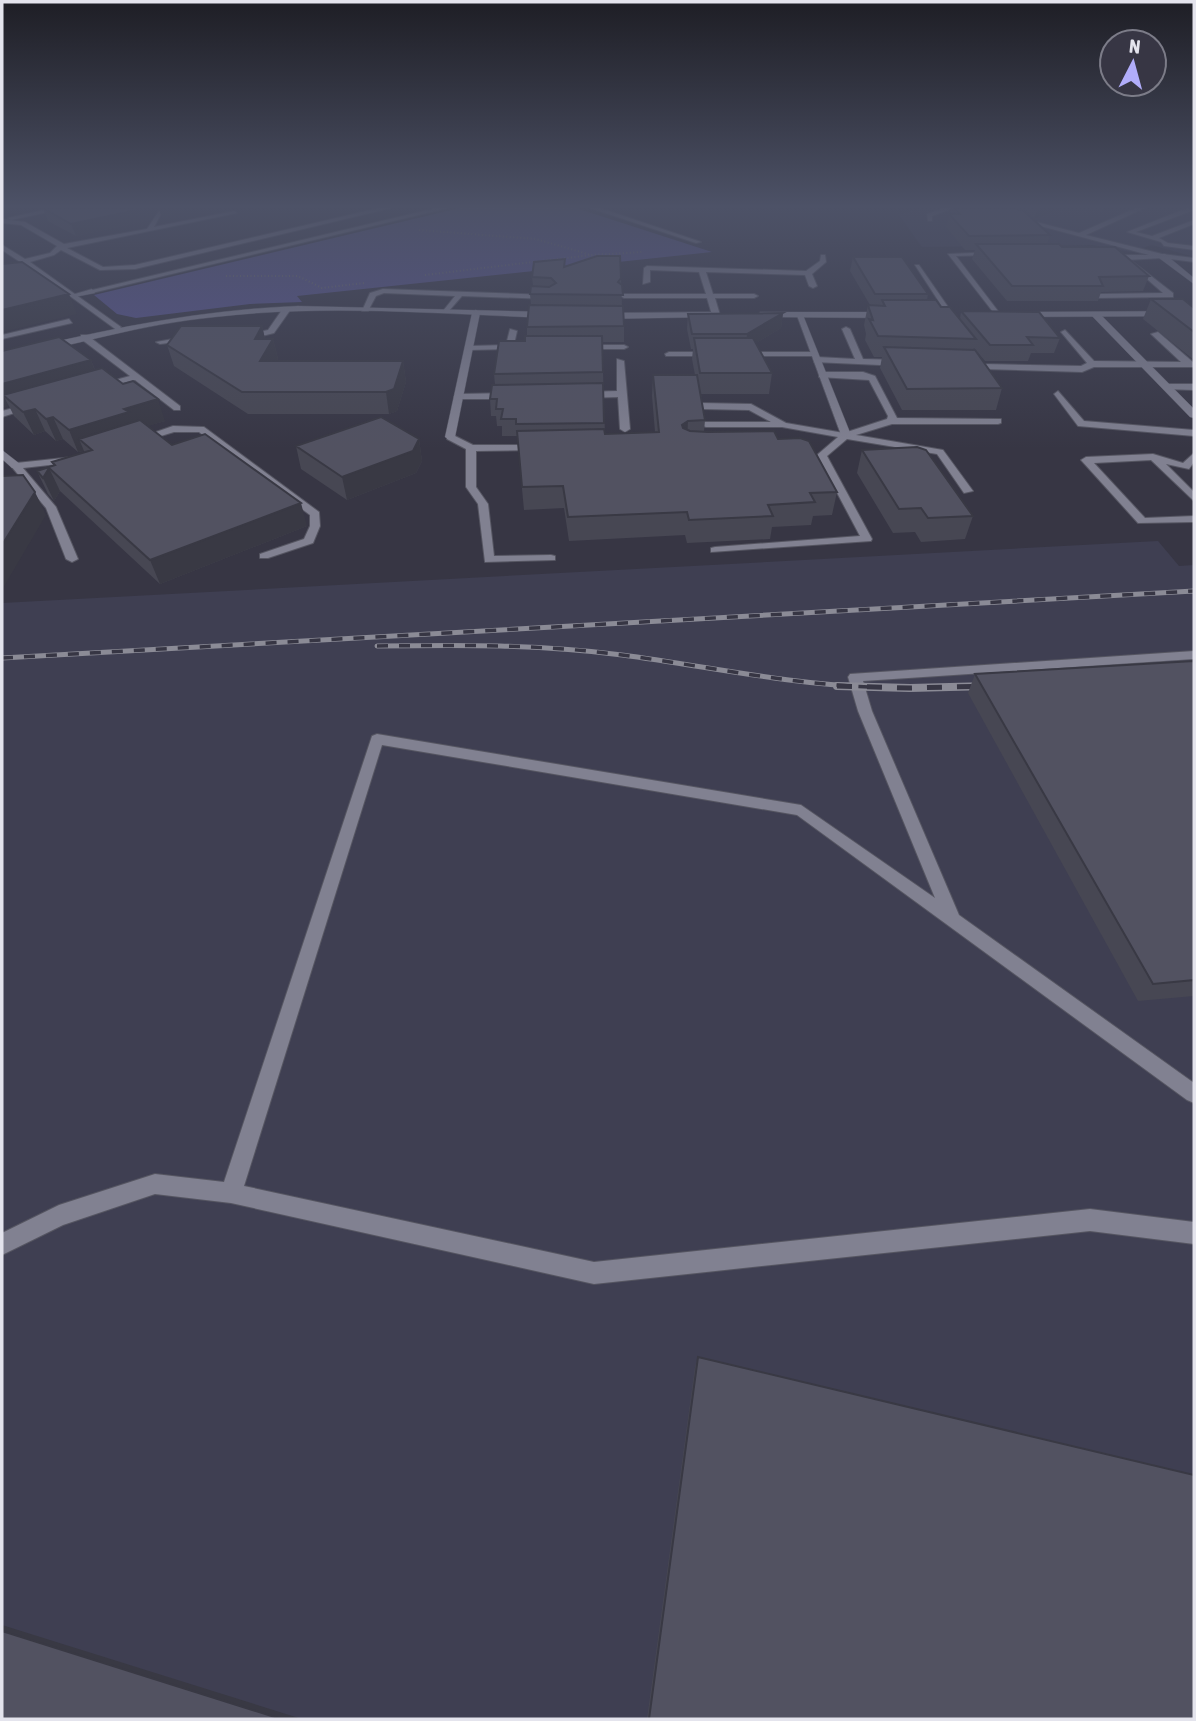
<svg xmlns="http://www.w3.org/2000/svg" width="1196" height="1721" viewBox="0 0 1196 1721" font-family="'Asap Condensed',sans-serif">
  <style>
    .built { fill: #3f3f52 }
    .green { fill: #57538f }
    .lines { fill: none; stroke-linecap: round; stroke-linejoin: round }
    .lane-casing { stroke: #555561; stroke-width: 2 }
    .street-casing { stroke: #555561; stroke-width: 1 }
    .secondary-casing { stroke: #555561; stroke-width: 1 }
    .path { stroke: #6f6f7b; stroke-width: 2; stroke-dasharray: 1 2.5; stroke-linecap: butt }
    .lane { fill: #818191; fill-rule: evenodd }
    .street { fill: #818191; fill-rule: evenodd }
    .secondary { fill: #818191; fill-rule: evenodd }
    .rail-far1-casing { stroke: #8b8b96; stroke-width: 5 }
    .rail-casing { stroke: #8b8b96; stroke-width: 8 }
    .rail-far1 { stroke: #373644; stroke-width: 3.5; stroke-dasharray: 11; stroke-linecap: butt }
    .rail { stroke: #373644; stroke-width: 5; stroke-dasharray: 15; stroke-linecap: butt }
    .wall { fill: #474753 }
    .shaded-wall { fill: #393944 }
    .building { fill: #525261; stroke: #393944; stroke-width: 2 }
  </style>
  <rect width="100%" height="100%" fill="#373644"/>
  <!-- built -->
  <path class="built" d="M920 208H1194V257L1152 245 1130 252 1092 245 922 247 899 215Z
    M1158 541 1179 566 1194 565V1719H2V603Z"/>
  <!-- green -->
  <path class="green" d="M460 208H576L712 252 297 296 302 302 250 304 136 318 117 314 94 295Z"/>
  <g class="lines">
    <defs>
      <path id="lane" d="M53 208H67L11 220 8 218Z
        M161 208H170L162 212 154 227 234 211 237 213 67 248 103 267 135 265 379 208H391L135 269 100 270 61 250 54 255 30 262 121 327 118 331 52 283 2 250V245L4 246 25 259 50 253 57 246 21 225 2 223V219L25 222 64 244 147 229Z
        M436 208H448L92 293 88 291Z
        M590 208H600L701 242 696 243Z
        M944 208H954L932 216V221H928L927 214Z
        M1136 208H1145L1086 235 1162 254 1194 258V262L1162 258 1127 260 1109 258 1107 255H1149L1014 219 1017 217 1079 233Z
        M1187 208 1194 210 1136 232 1152 236 1194 220V224L1159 238 1168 243 1194 246V250L1164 246 1161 242 1127 232Z
        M994 252 992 255 956 256 1001 315 997 317 948 254Z
        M821 255H825L826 262 812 274 817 286 813 288 809 286 805 275 706 272 713 294H754L758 296 754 298H715L720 315 716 317 712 315 707 298H624L620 296 624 294H706L699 272 650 270V282L643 284 644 268 647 266 806 271 820 261Z
        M1133 262 1173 293V297L1095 298 1098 294 1163 293 1131 265Z
        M915 265H919L955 317H949Z
        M383 289 550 295 554 297 550 299 462 296 447 313 443 311 455 296 384 293 376 296 368 311H362L370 293Z
        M284 307 291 309 274 333 254 338 240 336 268 330Z
        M69 319 72 323 2 339V335Z
        M846 327 850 329 863 359 902 360 906 363 902 366 814 362V358L817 357 855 359 842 329Z
        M510 329 517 331 513 349 469 350 465 348 469 346 506 345Z
        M1065 330 1094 361 1181 362 1151 334 1158 332 1194 363V367H1094L1082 372 982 369 968 353 975 351 984 364 1081 366 1087 363 1061 332Z
        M81 335H87L180 406V410H174L135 380 97 389V385L130 376 81 339Z
        M190 336 193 340 160 344 156 342Z
        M583 345H624L628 347 624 349H580Z
        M669 352H714L718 354 714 356H666L665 354Z
        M743 352H814L818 354 814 356H740L739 354Z
        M617 359 624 361 630 429 625 432 620 429 618 397 583 398 579 395 583 392 617 391Z
        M822 372H863L875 376 897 418 1001 419V423L998 424H892L856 435 943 450 973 491 964 493 937 454 847 439 827 456 872 539 871 541 711 552V548L715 547 860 536 817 455 838 437 782 427H706L703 426V422H771L749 410 701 409 696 406 701 403 751 404 786 423 844 433 887 419 888 416 869 380 819 377V373Z
        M1167 384H1194V390L1164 389 1163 387Z
        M1058 391 1084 421 1194 430V436L1078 426 1054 394Z
        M458 394 512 393 516 396 512 399H455L454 397Z
        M28 404 36 406 2 417V411Z
        M173 426 204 427 319 512 320 526 313 543 268 558H260V554L304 539 310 526V515L199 432H174L138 443 133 440Z
        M447 435H453L473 445H542V449L539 450 476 451V487L488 504 494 556 551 555 555 556V560L485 562 478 504 466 487V449L447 439Z
        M1194 453V462L1189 469 1166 464 1194 492V501L1151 460 1094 463 1145 518 1194 516V522L1138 523 1081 460 1086 457 1153 454 1183 463Z
        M73 457 78 460 76 462 23 468 56 507 78 559 72 562 66 559 46 508 11 466 16 463Z
        M1194 651V659L863 681 872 711 959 915 1194 1083V1103L1187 1100 797 815 382 745 244 1186 594 1262 1090 1209 1194 1222V1244L1090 1231 594 1284 231 1203 155 1194 63 1225 2 1255V1233L59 1205 155 1174 224 1182 372 736 377 734 801 805 935 898 858 711 848 677 850 674Z"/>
      <path id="street" d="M1159 254H1165L1194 278V284L1159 258Z
        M92 289 95 293 75 297 71 295Z
        M476 310 480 313 455 437 450 440 445 437 472 313Z
        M1092 312H1098L1194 409V418L1190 417 1092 316Z
        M796 313 803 315 851 435 850 437 841 435Z
        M2 450 20 464V468H12L2 459Z"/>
      <path id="secondary" d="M298 306 550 312 554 315 550 318C438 314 326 304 215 317 142 324 73 345 2 361V355C100 330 197 310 298 306Z
        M711 312 714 317 602 319 598 316 602 313Z
        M760 312H889L893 315 889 318 757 317Z
        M1019 312 1194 311V316L1016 317Z"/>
    </defs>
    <!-- lane casing -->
    <use href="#lane" class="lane-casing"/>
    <!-- street casing -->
    <use href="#street" class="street-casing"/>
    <!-- secondary casing -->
    <use href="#secondary" class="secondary-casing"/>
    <!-- path -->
    <path class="path" d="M419 230 536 239 591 255 642 252
      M425 275 591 255
      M226 276H298L322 288 364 283"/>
    <!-- lane -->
    <use href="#lane" class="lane"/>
    <!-- street -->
    <use href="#street" class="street"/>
    <!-- secondary -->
    <use href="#secondary" class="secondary"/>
    <defs>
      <path id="rail-far1" d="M377 646C459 645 541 644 622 655 706 666 787 684 871 687
        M2 658 1194 591
        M958 687 990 686"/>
      <path id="rail" d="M837 686 910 688 990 686"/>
    </defs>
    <!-- rail-far1 casing -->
    <use href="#rail-far1" class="rail-far1-casing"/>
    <!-- rail casing -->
    <use href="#rail" class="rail-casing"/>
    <!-- rail-far1 -->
    <use href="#rail-far1" class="rail-far1"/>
    <!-- rail -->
    <use href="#rail" class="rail"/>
  </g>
  <!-- wall -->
  <path class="wall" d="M43 208 150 220 76 236 48 221Z
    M951 208H1063L1034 219 1031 218 1050 235 1047 244 1062 247 1149 276 1143 291 1101 292 1098 301H1007L972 259 975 250H965L946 227Z
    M1086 208H1114L1103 212Z
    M853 257 928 294 927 300 941 307 960 319 961 311 1060 338 1054 353H1031L1028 361H985L974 348 973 350 1002 388 996 410H902L880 368 882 357H874L865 340 866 334 864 325 868 305H870L850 271Z
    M565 267 621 278 622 306 624 326V342H602L605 434 655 432 652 396 653 375H695L692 359 693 349H691L687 329 688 314 783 313 781 328 756 343 772 373 769 394H701L705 420 704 432 778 439 837 492 832 515 813 516 811 525 772 527 770 539 687 543 685 535 569 541 564 508 524 510 517 436H502V426H497L496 416H491L490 399 495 385 494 374 525 341 527 336V327L531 305 530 294 533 286 532 277Z
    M1151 299 1194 308V360L1143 319Z
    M262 326 265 339H273L278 359 277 361H403L406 382 397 411 389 414H248L174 366 167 345Z
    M2 351 91 360 95 370 165 421 147 426 172 445 307 526 160 584 60 491 54 501 48 494 37 471 53 465 52 462 84 452V451L78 452 63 439 56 441 45 431 34 435 14 416 9 406 2 407Z
    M419 439 422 461 416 473 347 500 301 469 296 446Z
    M862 450 973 516 965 539 921 542 915 532 893 533 857 473Z
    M1194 661V996L1138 1001 968 693 975 674Z
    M698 1357 1194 1719H647L695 1367Z"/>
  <!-- shaded-wall -->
  <path class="shaded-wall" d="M146 208H158L150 220 76 236 71 224Z
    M162 208H182L183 213 162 218 159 209Z
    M1038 208H1063L1034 219Z
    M1105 208H1114L1103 212Z
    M69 294 77 314 3 332 2 329V310Z
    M783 313 781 328 746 349 747 334Z
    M262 326 267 347 255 339Z
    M273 339 278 359 265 382 260 361Z
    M91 360 99 382 3 395 9 406 4 408 2 403V384Z
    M403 361 406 382 397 411 389 414 386 392Z
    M158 399 165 421 135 430 79 439 84 451 78 452 69 430 124 409Z
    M35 409 45 431 34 435 23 412Z
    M53 417 63 439 56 441 46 419Z
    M688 421 687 443 682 425Z
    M419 439 422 461 416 473 347 500 342 477Z
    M49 468 60 491 54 501 43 478Z
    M35 492 46 515 2 590V545Z
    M301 503 307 526 160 584 150 560Z
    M2 1625 302 1719H281L2 1631Z"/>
  <!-- building -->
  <path class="building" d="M43 208H146L71 224Z
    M955 208H1014L1024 211 1050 235 969 236 949 214H960Z
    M976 244H1059L1062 247H1115L1149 276 1099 277 1103 286H1012Z
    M597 256H620L621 278 618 282 622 285 623 295 530 294 531 286 549 287 556 283 551 278 532 277 534 262 565 259 564 267Z
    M853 257H902L928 294H875Z
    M22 262 69 294 2 310V264Z
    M1151 299H1183L1194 308V332Z
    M882 300H936L941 307H950L976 339 878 336 869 319 873 320 868 305 885 306Z
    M529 305 623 306 624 326 527 327Z
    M961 311 1039 312 1060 338 1027 337 1033 345H990Z
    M783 313 747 334H692L688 314Z
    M181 326H262L255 339H273L260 361H403L394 389 386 392H242L167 345Z
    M525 336H602L603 372 494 374 499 341H525Z
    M59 337 91 360 2 384V351Z
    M694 338H753L772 373H700Z
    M884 347 975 350 1002 388 907 389Z
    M102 368 123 384 133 381 158 399 124 409 129 412 69 430 53 417 46 419 35 409 23 412 3 395Z
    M653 375H697L705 420 688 421 682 425 683 428 690 431 708 432 774 431 778 439 800 438 809 441 837 492 810 493 815 502 768 505 773 516 689 520 687 512 568 517 563 486 522 487 517 431 604 429 605 434 659 432Z
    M603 383 604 423 516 424V419H501L503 409H496L497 399H490L492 385Z
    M381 417 419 439 413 451 342 477 296 446Z
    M140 420 172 445 205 434 301 503 150 560 49 468 43 478 37 471 55 465 52 462 92 450 79 439Z
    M917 447 926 450 973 516 928 518 921 508 899 509 862 450Z
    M23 475 35 492 2 545V476Z
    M1194 661V980L1153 984 975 674Z
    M698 1357 1194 1475V1719H649Z
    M2 1631 281 1719H2Z"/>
  <!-- sky -->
  <linearGradient id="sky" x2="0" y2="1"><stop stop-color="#1e1e25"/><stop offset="0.46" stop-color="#4d5267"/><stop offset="1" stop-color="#4d5267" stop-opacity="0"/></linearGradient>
  <rect width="1196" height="449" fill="url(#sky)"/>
  <!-- border -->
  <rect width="1196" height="1721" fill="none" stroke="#e4e4ed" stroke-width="7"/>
  <!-- north arrow -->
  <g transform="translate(1133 63) rotate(6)"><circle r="33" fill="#373644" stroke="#7c7c88" stroke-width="2"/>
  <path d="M0-5L12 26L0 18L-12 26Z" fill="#b1adfa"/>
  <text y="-10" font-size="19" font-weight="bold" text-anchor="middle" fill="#e4e4ed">N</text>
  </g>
</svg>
